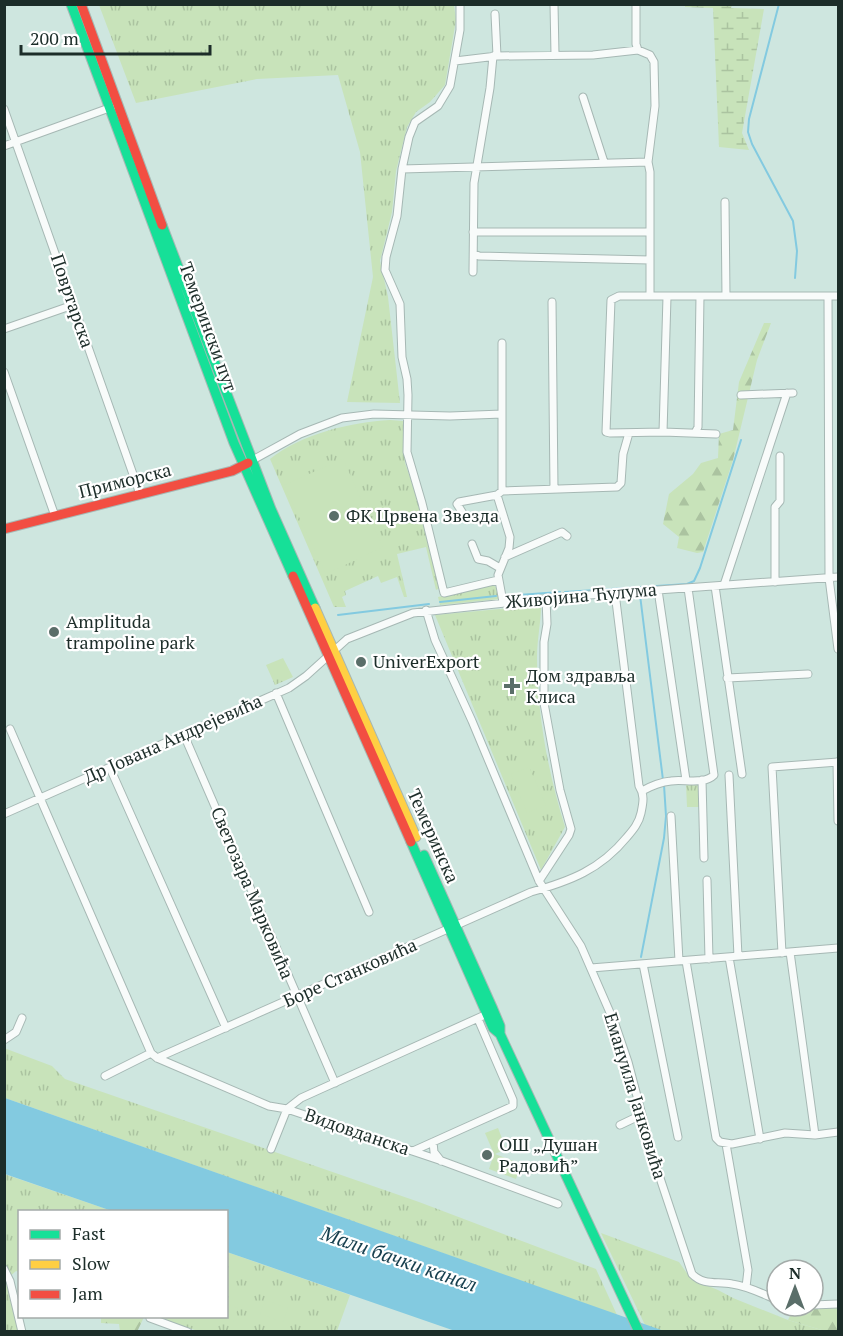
<svg xmlns="http://www.w3.org/2000/svg" width="843" height="1336" viewBox="0 0 843 1336" font-family="'PT Serif',serif">
  <style>
    .grass { fill: url(#grass-tufts) }
    .forest { fill: url(#forest-firs) }
    .wetland { fill: url(#wetland-marsh) }
    .garden { fill: #c8e3ba }
    .water { fill: #83cae0 }
    .lines { fill: none; stroke-linecap: round; stroke-linejoin: round }
    .stream { stroke: #83cae0; stroke-width: 2 }
    .street-casing { stroke: #a6b8b4; stroke-width: 9 }
    .fast-casing { stroke: #a6b8b4; stroke-width: 11 }
    .slow-casing { stroke: #a6b8b4; stroke-width: 11 }
    .jam-casing { stroke: #a6b8b4; stroke-width: 11 }
    .street { stroke: #f8fbfa; stroke-width: 7 }
    .fast { stroke: #16e098; stroke-width: 9 }
    .slow { stroke: #ffcf43; stroke-width: 9 }
    .jam { stroke: #f24e42; stroke-width: 9 }
    .poi-dot { fill: #5a6e69; stroke: #fff; stroke-width: 2 }
    .labels { text-anchor: middle; stroke-width: 4.5; stroke-linejoin: round; paint-order: stroke }
    .street-label { font-size: 18px; fill: #1c2d29; stroke: #fff }
    .poi-label { font-size: 18px; fill: #1c2d29; stroke: #fff; text-anchor: start }
    .water-label { font-size: 20px; font-style: italic; fill: #163f4e; stroke: #fff }
  </style>
  <defs>
    <pattern id="grass-tufts" width="24" height="20" patternUnits="userSpaceOnUse" patternTransform="scale(1.5)"><rect width="24" height="20" fill="#c8e3ba"/><path d="M3 7l-1-3M5 7V3M7 7l1-3M15 17l-1-3M17 17v-4M19 17l1-3" fill="none" stroke="#abc3a0"/></pattern>
    <pattern id="forest-firs" width="22" height="20" patternUnits="userSpaceOnUse" patternTransform="scale(1.5)"><rect width="22" height="20" fill="#c8e3ba"/><path d="M5 1l3.5 6h-7zM16 11l3.5 6h-7z" fill="#abc3a0"/></pattern>
    <pattern id="wetland-marsh" width="20" height="14" patternUnits="userSpaceOnUse" patternTransform="scale(1.5)"><rect width="20" height="14" fill="#c8e3ba"/><path d="M1 5h8M5 5V1M11 12h8M15 12V8" fill="none" stroke="#abc3a0"/></pattern>
  </defs>
  <rect width="100%" height="100%" fill="#cee6df"/>
  <!-- grass -->
  <path class="grass" d="M99 5H454L456 20 445 85 430 102 416 112 407 127 396 171 392 212 380 261 388 297 400 403 347 402 373 277 360 152 338 75 257 79 136 103Z
    M390 420 403 421 405 463 420 506 440 588 436 590 426 547 397 554 407 597H404L397 577 381 583 378 576 345 591 346 595 342 597 346 607H334L270 459C301 434 351 422 390 420Z
    M493 585 497 588 500 599 440 605 438 597Z
    M541 605C541 623 537 639 537 657 537 714 548 772 565 827L541 870 435 615Z
    M283 658 293 677 275 685 266 665Z
    M686 785H699L700 807H687Z
    M4 1048 52 1066 65 1079 419 1202 596 1269 617 1315 5 1098Z
    M4 1174 112 1211 20 1212 19 1272 16 1271 7 1279 19 1331H5Z
    M601 1233 679 1262 691 1279 718 1290 733 1298 788 1320 825 1331 664 1332 645 1325Z
    M227 1252 350 1295 337 1331H198L155 1317 226 1316Z"/>
  <!-- forest -->
  <path class="forest" d="M764 323H771L757 360 733 460 703 552 697 553 677 548 679 537 663 524 669 494 693 474 701 463 718 458 719 434 733 430 739 382Z
    M838 1307V1331H825L788 1320 794 1308Z
    M101 1317V1316L144 1317 137 1332 120 1331 119 1324 101 1323Z"/>
  <!-- wetland -->
  <path class="wetland" d="M732 5 731 8 764 9 742 133 749 150 719 147 713 8 685 7V5Z"/>
  <!-- garden -->
  <path class="garden" d="M343 459 383 547 326 574 284 485Z
    M529 767 546 805 527 813 511 774Z
    M498 1128 506 1149 495 1154 521 1164 516 1179 489 1169 494 1154 485 1133Z
    M265 1300 288 1308 283 1322 260 1314Z
    M227 1304 238 1308 233 1322 217 1317 226 1316Z"/>
  <!-- water -->
  <path class="water" d="M5 1098 664 1331H455L227 1252 226 1212 112 1211 5 1174Z"/>
  <g class="lines">
    <!-- stream -->
    <path class="stream" d="M779 4 749 119 748 132 752 144 793 221 797 251 795 278
      M565 592 687 584 694 581 700 568 741 440
      M640 595 663 780
      M505 596 560 592
      M440 602 496 596
      M338 615 429 604
      M641 957 664 838 666 816 664 785"/>
    <defs>
      <path id="street" d="M460 4V30L450 86 438 106 415 122 409 137 402 169 397 216 386 257 385 270 400 304 402 357 407 379 408 395 407 452 422 503 444 593 498 580
        M554 4 555 55
        M636 4V44L638 50
        M495 14 497 56
        M583 97 604 162
        M4 109 140 494
        M4 146 112 107
        M648 162 650 172V296H838
        M402 169 648 162 655 106 654 62 650 55 638 50 593 55 497 56 455 61
        M725 202 726 296
        M473 232H650
        M474 254 479 256 650 260
        M473 272 474 183 490 88 493 56
        M650 296H619L611 300 606 432 610 433 663 432 716 434
        M828 296 829 578 838 649
        M552 302 554 489
        M4 329 73 305
        M502 343V491
        M4 372 55 516
        M741 395 793 393
        M663 432 667 297
        M695 433 698 427 700 296
        M251 461 300 434 342 418 374 414 450 416 502 414
        M497 495 510 537 509 548 498 575 503 602
        M464 515 457 504 459 502 497 495 502 491 617 487 621 483 623 454 629 433
        M472 544 478 559 488 561 500 568
        M505 557 562 532 567 536
        M775 582V507L780 501V456
        M724 585 787 393
        M715 586 742 774
        M658 590 686 780
        M426 610 435 640 472 721 539 881 581 946 615 1024 628 1062 653 1157 692 1274C704 1286 717 1281 732 1284 748 1286 763 1294 777 1300
        M727 678 808 674
        M276 693 369 912
        M10 729 151 1053 157 1058 269 1106 287 1109 442 1161 558 1204
        M184 735 335 1083
        M837 762 838 821
        M110 768 226 1028
        M729 775 738 956
        M702 780 704 858
        M642 791C651 786 660 782 671 781 684 779 704 785 714 775L688 588
        M4 814 289 688 306 676 347 639 413 613 562 597 838 577
        M671 816 679 961
        M707 880 709 959
        M539 881 569 835 571 829 560 790 544 703V642L547 624 546 598
        M790 952 815 1135
        M782 953 772 767 838 762
        M729 957 760 1139
        M686 961 716 1138 720 1142 732 1144 785 1133 815 1135 838 1132
        M643 964 678 1137
        M591 968 838 948
        M4 1040 16 1032 22 1018
        M157 1058 531 892C570 881 600 870 627 837 633 830 639 823 641 813 643 803 645 795 639 786L615 593
        M105 1076 151 1053
        M620 1125 641 1115
        M433 1142 434 1152 441 1161
        M726 1144 748 1270 746 1287
        M271 1149 287 1109 301 1098 487 1014
        M413 1151 513 1106V1100L478 1019
        M4 1269 10 1281 22 1332
        M813 1305 838 1304
        M150 1318 188 1332"/>
      <path id="fast" d="M71 4 234 443 293 576
        M162 225 271 509 315 608
        M411 842 493 1028 500 1034 639 1332
        M424 855 492 1007 500 1026V1034"/>
      <path id="slow" d="M315 608 416 837"/>
      <path id="jam" d="M81 4 162 225
        M4 529 232 471 248 463
        M293 576 411 842"/>
    </defs>
    <!-- street casing -->
    <use href="#street" class="street-casing"/>
    <!-- fast casing -->
    <use href="#fast" class="fast-casing"/>
    <!-- slow casing -->
    <use href="#slow" class="slow-casing"/>
    <!-- jam casing -->
    <use href="#jam" class="jam-casing"/>
    <!-- street -->
    <use href="#street" class="street"/>
    <!-- fast -->
    <use href="#fast" class="fast"/>
    <!-- slow -->
    <use href="#slow" class="slow"/>
    <!-- jam -->
    <use href="#jam" class="jam"/>
  </g>
  <!-- markers -->
  <g class="poi-dot">
    <circle cx="334" cy="516" r="6"/>
    <circle cx="54" cy="632" r="6"/>
    <circle cx="361" cy="662" r="6"/>
    <path d="M509 677h6v6h6v6h-6v6h-6v-6h-6v-6h6z"/>
    <circle cx="487" cy="1155" r="6"/>
  </g>
  <g class="labels">
    <!-- street labels -->
    <g class="street-label">
      <text transform="translate(72 301) rotate(71)" y="6">Повртарска</text>
      <text transform="translate(208 327) rotate(70)" y="6">Темерински пут</text>
      <text transform="translate(125 481) rotate(-14)" y="6">Приморска</text>
      <text transform="translate(581 596) rotate(-5)" y="6">Живојина Ћулума</text>
      <text transform="translate(173 739) rotate(-24)" y="6">Др Јована Андрејевића</text>
      <text transform="translate(433 836) rotate(66)" y="6">Темеринска</text>
      <text transform="translate(252 893) rotate(67)" y="6">Светозара Марковића</text>
      <text transform="translate(350 973) rotate(-24)" y="6">Боре Станковића</text>
      <text transform="translate(635 1096) rotate(73)" y="6">Емануила Јанковића</text>
      <text transform="translate(357 1132) rotate(19)" y="6">Видовданска</text>
    </g>
    <!-- poi labels -->
    <g class="poi-label">
      <text x="346" y="522">ФК Црвена Звезда</text>
      <text x="66" y="628">Amplituda<tspan x="66" dy="21">trampoline park</tspan></text>
      <text x="373" y="668">UniverExport</text>
      <text x="526" y="682">Дом здравља<tspan x="526" dy="21">Клиса</tspan></text>
      <text x="499" y="1151">ОШ „Душан<tspan x="499" dy="21">Радовић”</tspan></text>
    </g>
    <!-- water labels -->
    <g class="water-label">
      <text transform="translate(399 1259) rotate(19)" y="7">Мали бачки канал</text>
    </g>
  </g>
  <!-- border -->
  <rect width="843" height="1336" fill="none" stroke="#1c2d29" stroke-width="12"/>
  <!-- legend -->
  <rect x="18" y="1210" width="210" height="108" fill="#ffffff" stroke="#a4aba9" stroke-width="1.5"/>
  <rect x="30" y="1230" width="30" height="9" fill="#16e098" stroke="#a4aba9" stroke-width="1.5"/>
  <text x="72" y="1240" font-size="18" fill="#1c2d29">Fast</text>
  <rect x="30" y="1260" width="30" height="9" fill="#ffcf43" stroke="#a4aba9" stroke-width="1.5"/>
  <text x="72" y="1270" font-size="18" fill="#1c2d29">Slow</text>
  <rect x="30" y="1290" width="30" height="9" fill="#f24e42" stroke="#a4aba9" stroke-width="1.5"/>
  <text x="72" y="1300" font-size="18" fill="#1c2d29">Jam</text>
  <!-- north arrow -->
  <g transform="translate(795 1288)"><circle r="28" fill="#ffffff" stroke="#a4aba9" stroke-width="1.5"/>
  <path d="M0-4.5L10 22L0 15L-10 22Z" fill="#5a6e69"/>
  <text y="-9" font-size="16" font-weight="bold" text-anchor="middle" fill="#1c2d29">N</text>
  </g>
  <!-- scale -->
  <path d="M21 45v9h189v-9" fill="none" stroke="#1c2d29" stroke-width="3"/>
  <text x="30" y="45" font-size="18" fill="#1c2d29" stroke="#ffffff" stroke-width="4.5" paint-order="stroke">200 m</text>
</svg>
